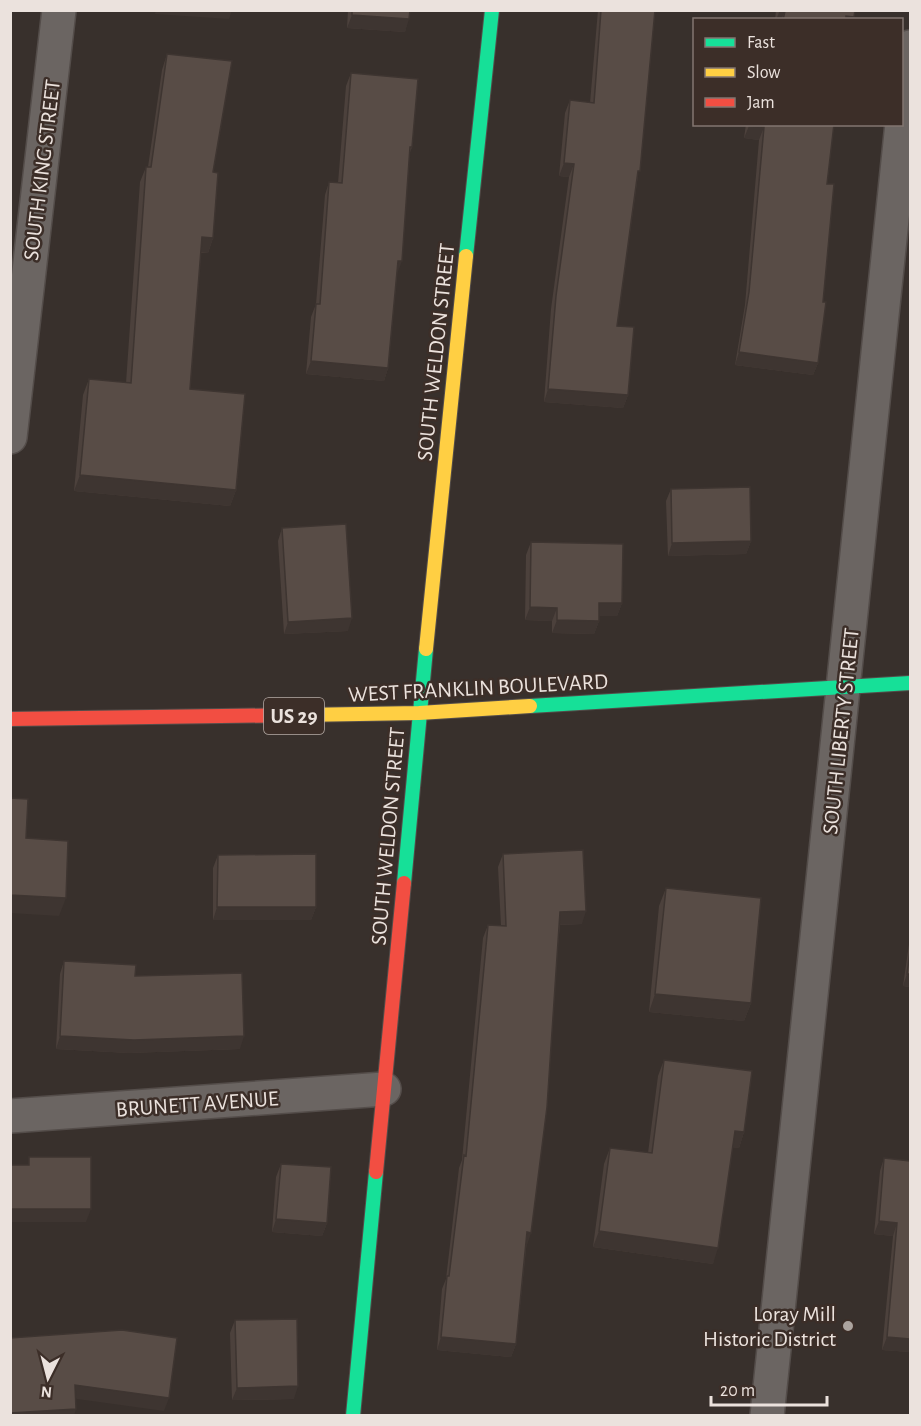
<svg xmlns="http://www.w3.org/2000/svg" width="921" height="1426" viewBox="0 0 921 1426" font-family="'Alegreya Sans',sans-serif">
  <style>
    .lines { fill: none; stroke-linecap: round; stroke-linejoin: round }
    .street-casing { stroke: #544d4a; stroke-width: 36 }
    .fast-casing { stroke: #544d4a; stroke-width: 16 }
    .slow-casing { stroke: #544d4a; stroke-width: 16 }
    .jam-casing { stroke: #544d4a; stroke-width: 16 }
    .street { stroke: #6b6562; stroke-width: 33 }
    .fast { stroke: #16e098; stroke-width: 14 }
    .slow { stroke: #ffcf43; stroke-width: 14 }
    .jam { stroke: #f24e42; stroke-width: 14 }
    .wall { fill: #4c413c }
    .shaded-wall { fill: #3e3531 }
    .building { fill: #584c46; stroke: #3e3531; stroke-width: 1.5 }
    .poi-dot { fill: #aca49f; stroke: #3c2e28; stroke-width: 2 }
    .labels { text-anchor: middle; stroke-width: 5; stroke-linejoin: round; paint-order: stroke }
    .shield { fill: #3c2e28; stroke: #b6aca7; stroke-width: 1.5 }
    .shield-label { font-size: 21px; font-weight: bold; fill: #ebe2dd }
    .street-label { font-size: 22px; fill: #ebe2dd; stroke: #3c2e28 }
    .poi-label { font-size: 22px; fill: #ebe2dd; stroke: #3c2e28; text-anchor: end }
  </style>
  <rect width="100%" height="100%" fill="#38302c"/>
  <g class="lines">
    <defs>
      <path id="street" d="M10 437 59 10
        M10 1116 384 1089
        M767 1416 910 47"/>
      <path id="fast" d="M466 256 492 10
        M530 706 910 683
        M404 883 426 649
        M353 1416 376 1172"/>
      <path id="slow" d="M426 649 466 256
        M300 715 419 713 530 706"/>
      <path id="jam" d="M10 719 300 715
        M376 1172 404 883"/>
    </defs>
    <!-- street casing -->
    <use href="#street" class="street-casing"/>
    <!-- fast casing -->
    <use href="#fast" class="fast-casing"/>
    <!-- slow casing -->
    <use href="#slow" class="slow-casing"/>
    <!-- jam casing -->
    <use href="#jam" class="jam-casing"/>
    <!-- street -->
    <use href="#street" class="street"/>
    <!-- fast -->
    <use href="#fast" class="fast"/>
    <!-- slow -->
    <use href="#slow" class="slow"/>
    <!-- jam -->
    <use href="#jam" class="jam"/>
  </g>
  <!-- wall -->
  <path class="wall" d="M348 10H410L405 32 347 28Z
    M598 10H655L637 182 617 326 628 395 623 408 544 402 551 309 569 177 559 176 565 113 570 100 590 103Z
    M776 10H855L853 20H775Z
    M167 54 213 172V238L208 253H201L190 389 236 490 230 506 74 491 83 395 89 379 126 383 140 182 146 167H148L162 70Z
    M351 73 412 147 409 155 397 274 388 368 384 381 306 374 311 317 316 304 325 195 329 182 338 183 346 86Z
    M746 124H834L827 184 823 302 818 363 813 375 735 365 745 305 759 140 744 138Z
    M671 489 751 541 746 554 668 556 666 501Z
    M282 528 348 631 284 634 278 541Z
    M531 542 622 603 617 616H599V621L594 634 552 633V621L525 620 526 555Z
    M503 854 582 924 560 925 516 1344 511 1357 437 1350 442 1289 446 1279 459 1168 462 1160 483 938 488 925 501 926 498 867Z
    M218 855 316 907 311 920H213V868Z
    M666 888 751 1003 744 1021 649 1012 659 906Z
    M910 939V987L903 986 909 944Z
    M64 961 135 976 240 1049 129 1053 56 1049 60 974Z
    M664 1060 744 1132 739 1148 732 1147 713 1264 593 1247 604 1164 610 1148 648 1153 658 1076Z
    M884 1158 910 1161V1352L882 1350 893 1236 874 1234 880 1171Z
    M281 1164 327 1223 322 1236 272 1232 276 1177Z
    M235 1320 294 1399 232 1400 230 1333Z"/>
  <!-- shaded-wall -->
  <path class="shaded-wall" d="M156 10H232L229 19 155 14Z
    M780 10 785 11 781 20H776Z
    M352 15 409 19 405 32 347 28Z
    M846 16 854 17 853 20H845Z
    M749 126 764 127 759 140 744 138Z
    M564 163 574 164 569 177 559 176Z
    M202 237 213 238 208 253 196 252Z
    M398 261H402L397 274 393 273Z
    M739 352 818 363 813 375 735 365Z
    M311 361 388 368 384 381 306 374Z
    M548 389 628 395 623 408 544 402Z
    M80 475 236 490 230 506 74 491Z
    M751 541 746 554 668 556 672 543Z
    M599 603H622L617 616H594Z
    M530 607 557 608 552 621 525 620Z
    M352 618 348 631 284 634 288 622Z
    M557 620 599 621 594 634 552 633Z
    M10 895 66 898 59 916 10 913Z
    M217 907H316L311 920H213Z
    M586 911 582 924 556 925 560 912Z
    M907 974H910V987L903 986Z
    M655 994 751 1003 744 1021 649 1012Z
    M60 1036H244L240 1049 129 1053 56 1049Z
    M735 1131 744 1132 739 1148 729 1147Z
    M10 1209H91L86 1222H10Z
    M276 1219 327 1223 322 1236 272 1232Z
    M879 1221 897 1223 893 1236 874 1234Z
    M599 1231 718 1248 713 1264 593 1247Z
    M527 1232 531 1233 527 1245H522Z
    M441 1337 516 1344 511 1357 437 1350Z
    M887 1337 910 1339V1352L882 1350Z
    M75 1385 169 1398 164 1411 70 1398Z
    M298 1386 294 1399 232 1400 237 1388Z
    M76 1409 74 1416H10V1413Z"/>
  <!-- building -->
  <path class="building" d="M352 10H410L409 19 352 15Z
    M601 10H655L640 171H638L617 326 634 327 628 395 548 389 556 296 574 164 564 163 570 100 594 103Z
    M780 10H855L854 17 846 16V20H783L785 11Z
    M167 54 232 61 213 172 218 173 213 238 202 237 190 389 245 394 236 490 80 475 89 379 131 383 146 167H151Z
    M351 73 418 79 412 147H410L402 261H398L388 368 311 361 316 304H320L329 182 342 183Z
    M749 124H834L827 184H834L823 302H826L818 363 739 352 749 292 764 127 749 126Z
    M750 487 751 541 672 543 671 489Z
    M346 524 352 618 288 622 282 528Z
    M531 542 623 544 622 603H599V621L557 620V608L530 607Z
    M10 798 28 799 26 838 68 841 66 898 10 895Z
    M583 850 586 911 560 912 547 1107 531 1233 527 1232 516 1344 441 1337 447 1276H449L464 1155 466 1156 488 925 506 926 503 854Z
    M316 854V907H217L218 855Z
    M666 888 761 898 751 1003 655 994Z
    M910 952V974H907Z
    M64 961 136 965 135 976 242 973 244 1036 134 1040 60 1036Z
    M664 1060 752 1071 744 1132 735 1131 718 1248 599 1231 610 1148 652 1153Z
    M29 1157H91V1209H10V1165H29Z
    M884 1158 910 1161V1339L887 1337 897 1223 879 1221Z
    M281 1164 331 1167 327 1223 276 1219Z
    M297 1319 298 1386 237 1388 235 1320Z
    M122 1330 177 1338 169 1398 75 1385 76 1409 10 1413V1338Z"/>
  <!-- markers -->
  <circle class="poi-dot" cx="848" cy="1326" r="6"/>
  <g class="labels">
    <!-- shield labels -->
    <rect class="shield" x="264" y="698" width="60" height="36" rx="4.5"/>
    <g class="shield-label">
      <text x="294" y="723">US 29</text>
    </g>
    <!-- street labels -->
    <g class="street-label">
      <text transform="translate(41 170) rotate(-83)" y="8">SOUTH KING STREET</text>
      <text transform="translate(435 352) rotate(-84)" y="8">SOUTH WELDON STREET</text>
      <text transform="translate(478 687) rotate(-3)" y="8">WEST FRANKLIN BOULEVARD</text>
      <text transform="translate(840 731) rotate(-84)" y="8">SOUTH LIBERTY STREET</text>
      <text transform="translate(387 836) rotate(-85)" y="8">SOUTH WELDON STREET</text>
      <text transform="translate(197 1103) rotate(-4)" y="8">BRUNETT AVENUE</text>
    </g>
    <!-- poi labels -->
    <g class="poi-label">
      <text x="836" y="1321">Loray Mill<tspan x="836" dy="25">Historic District</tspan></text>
    </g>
  </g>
  <!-- border -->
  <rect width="921" height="1426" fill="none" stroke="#ebe2dd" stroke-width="24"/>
  <!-- legend -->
  <rect x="693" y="18" width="210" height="108" fill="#3c2e28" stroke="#827670" stroke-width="1.5"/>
  <rect x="705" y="38" width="30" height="9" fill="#16e098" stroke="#827670" stroke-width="1.5"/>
  <text x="747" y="48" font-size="18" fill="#ebe2dd">Fast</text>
  <rect x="705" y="68" width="30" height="9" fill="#ffcf43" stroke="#827670" stroke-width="1.5"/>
  <text x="747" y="78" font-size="18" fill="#ebe2dd">Slow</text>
  <rect x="705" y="98" width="30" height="9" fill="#f24e42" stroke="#827670" stroke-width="1.5"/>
  <text x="747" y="108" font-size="18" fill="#ebe2dd">Jam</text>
  <!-- north arrow -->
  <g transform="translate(48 1378) rotate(186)" stroke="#3c2e28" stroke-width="4.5" paint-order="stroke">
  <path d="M0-4.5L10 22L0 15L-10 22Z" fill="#ebe2dd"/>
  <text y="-9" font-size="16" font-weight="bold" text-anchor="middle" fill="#ebe2dd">N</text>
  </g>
  <!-- scale -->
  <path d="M711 1396v9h116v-9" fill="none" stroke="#ebe2dd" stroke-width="3"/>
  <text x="720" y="1396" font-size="18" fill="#ebe2dd" stroke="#3c2e28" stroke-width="4.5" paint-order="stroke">20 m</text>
</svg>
